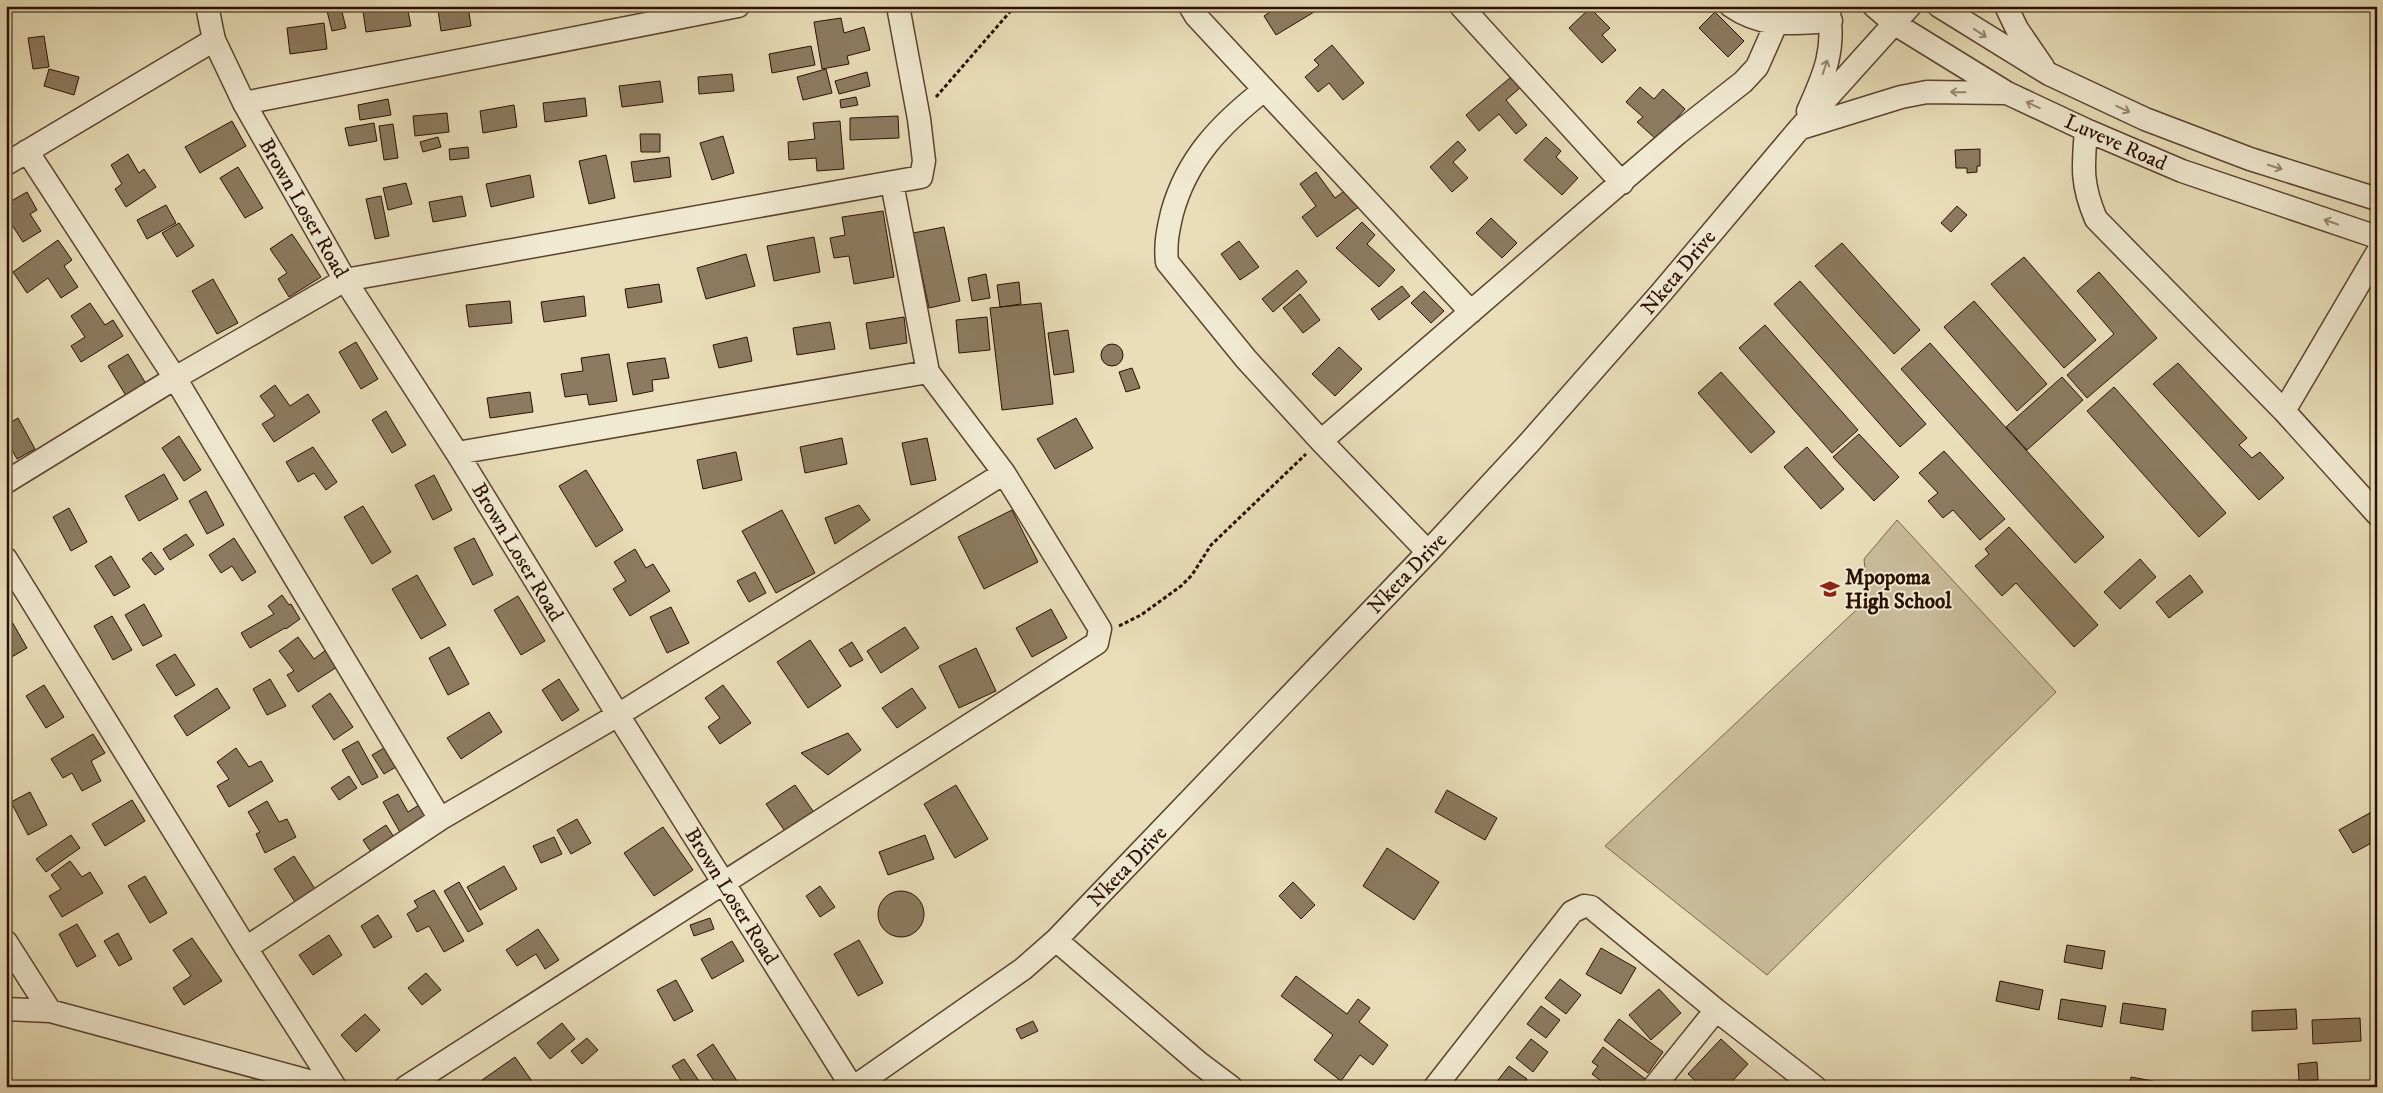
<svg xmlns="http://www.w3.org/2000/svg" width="2383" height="1093" viewBox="0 0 2383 1093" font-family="'IM FELL DW Pica',serif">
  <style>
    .green { fill: #c9bb9a; stroke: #7a664e }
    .building { fill: #8d7b61; stroke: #2a1001 }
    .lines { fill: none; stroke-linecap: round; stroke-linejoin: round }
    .minor-casing { stroke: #5a442f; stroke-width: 25 }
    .path { stroke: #2a1001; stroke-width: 3; stroke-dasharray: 4 2.5; stroke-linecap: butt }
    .minor { stroke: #f1ead2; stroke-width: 22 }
    .oneway { stroke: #978874 }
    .labels { text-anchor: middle; stroke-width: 4; stroke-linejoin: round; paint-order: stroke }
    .street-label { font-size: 21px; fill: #2a1001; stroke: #f1ead2 }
    .poi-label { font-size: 21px; font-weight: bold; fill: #2a1001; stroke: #f1ead2; text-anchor: start }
  </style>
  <rect width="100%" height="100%" fill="#e9deb9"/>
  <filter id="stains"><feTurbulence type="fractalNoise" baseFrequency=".004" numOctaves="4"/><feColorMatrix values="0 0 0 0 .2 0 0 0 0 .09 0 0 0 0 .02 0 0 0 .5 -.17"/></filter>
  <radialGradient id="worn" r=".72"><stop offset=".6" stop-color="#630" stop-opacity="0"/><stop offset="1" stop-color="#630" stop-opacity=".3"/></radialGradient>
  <!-- green -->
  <path class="green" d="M1897 520 2056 692 1767 975 1605 846 1868 599 1864 559Z"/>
  <!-- building -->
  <path class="building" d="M397 6H407L411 26 366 32 363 11Z
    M468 6 471 26 441 31 438 10Z
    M1279 6H1317L1319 9 1276 35 1264 16Z
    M341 8 346 28 332 31 327 11Z
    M1590 8 1610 28 1602 35 1616 50 1602 63 1569 28Z
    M1715 12 1744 41 1728 57 1699 28Z
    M841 18 844 33 864 27 870 50 847 56 849 64 822 69 814 22Z
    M324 23 327 49 290 54 287 28Z
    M44 36 49 67 33 69 28 38Z
    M1332 45 1364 83 1343 100 1329 83 1318 92 1305 77 1319 65 1314 60Z
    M811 46 815 65 772 73 769 54Z
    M49 69 79 77 74 95 44 86Z
    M826 69 832 93 803 100 797 77Z
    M867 72 870 86 839 94 835 81Z
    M732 74 734 91 699 94 698 77Z
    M1511 77 1520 88 1506 100 1527 125 1516 134 1499 114 1479 131 1466 115Z
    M660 81 663 102 622 107 619 86Z
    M1640 87 1654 99 1663 89 1685 109 1657 140 1637 122 1643 117 1626 102Z
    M856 97 858 105 841 108 840 100Z
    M585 98 587 116 545 122 543 103Z
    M388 99 391 115 360 120 358 105Z
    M514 105 517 127 483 133 480 111Z
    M447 113 449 132 415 136 413 116Z
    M898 116 899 138 850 140V118Z
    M232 121 246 146 200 173 185 147Z
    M840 121 844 169 817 171 816 158 789 160 788 142 815 139 813 123Z
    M374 123 377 141 349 146 345 128Z
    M393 124 398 158 384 160 379 126Z
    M640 134H660V152H641Z
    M723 136 734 173 712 180 700 143Z
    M438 137 441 147 423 152 420 142Z
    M1546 137 1561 151 1556 157 1578 178 1562 195 1524 160Z
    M1458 141 1466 150 1453 162 1468 178 1452 192 1430 167Z
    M468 147 469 158 450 160 449 149Z
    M1980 149V166H1977V172L1967 173V168H1956L1955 150Z
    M128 154 139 173 144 169 156 187 126 207 115 189 122 184 111 165Z
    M606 155 615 198 589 204 579 161Z
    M669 157 671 177 634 182 631 162Z
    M238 167 263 208 245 218 220 178Z
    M1316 172 1335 198 1347 189 1360 206 1317 237 1302 217 1316 206 1300 184Z
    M530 175 534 197 491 207 486 184Z
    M406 183 412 204 388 210 383 188Z
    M27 192 37 210 30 214 41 231 23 242 12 225 6 228V204Z
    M381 196 389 236 375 239 366 199Z
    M462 196 466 216 433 222 429 202Z
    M166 205 176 223 147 239 137 220Z
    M1957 206 1967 215 1951 232 1941 223Z
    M883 211 894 277 854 284 849 256 834 258 830 238 845 235 842 217Z
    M1491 218 1517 243 1502 258 1476 233Z
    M1362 222 1375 235 1367 244 1395 270 1379 287 1336 248Z
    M179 223 194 246 177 257 162 233Z
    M944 227 960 301 929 308 913 233Z
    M292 234 321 277 289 297 278 279 287 273 270 249Z
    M814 237 820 272 774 281 767 246Z
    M58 240 72 260 64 266 78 287 61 298 48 278 27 293 13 272Z
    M1239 241 1259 267 1240 280 1221 254Z
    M1842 243 1920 330 1894 354 1815 266Z
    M746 254 755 286 706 299 697 268Z
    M2024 257 2096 340 2064 368 1991 284Z
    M1297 270 1307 282 1273 312 1262 299Z
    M2099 272 2157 338 2087 398 2067 375 2114 334 2077 291Z
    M986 274 990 298 972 301 968 278Z
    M213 279 238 323 217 334 192 291Z
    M1800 281 1926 424 1900 447 1774 304Z
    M1019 282 1021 304 1000 307 997 285Z
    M659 284 662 302 628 308 625 289Z
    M1402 286 1410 296 1379 320 1371 309Z
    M1424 291 1444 311 1431 323 1411 303Z
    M1300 294 1320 320 1303 333 1283 308Z
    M584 296 586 316 544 322 541 302Z
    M510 301 512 323 469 327 466 305Z
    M1974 301 2047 384 2017 411 1944 327Z
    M90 303 105 325 113 320 123 336 81 362 71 346 85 337 71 316Z
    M1041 303 1053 404 1002 410 990 308Z
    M904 317 907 343 870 349 866 323Z
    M987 317 990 350 959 353 956 320Z
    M830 322 835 349 797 355 793 328Z
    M1765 325 1858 430 1832 453 1739 348Z
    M1068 330 1074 372 1054 375 1048 333Z
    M747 337 752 361 719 368 713 345Z
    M356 342 378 379 361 389 339 352Z
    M1930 343 2104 537 2075 563 1901 369Z
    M1101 355a11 11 0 1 1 22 0a11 11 0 1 1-22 0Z
    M1339 347 1362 369 1335 396 1312 374Z
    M128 354 148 387 128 399 108 366Z
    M609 354 617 401 589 405 587 394 565 397 561 374 583 371 581 358Z
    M665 358 669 378 652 380 653 391 633 395 627 363Z
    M2178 363 2247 438 2239 445 2252 458 2260 452 2284 478 2259 500 2153 384Z
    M1132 368 1140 388 1126 392 1119 372Z
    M1721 372 1775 432 1751 453 1698 393Z
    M2062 377 2083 400 2027 450 2006 427Z
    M275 385 290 406 308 394 320 412 274 442 262 424 275 416 260 396Z
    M2114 387 2226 513 2199 537 2087 411Z
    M530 392 533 412 490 418 487 398Z
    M386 411 406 445 392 453 372 420Z
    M18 418 35 449 17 459 6 439V425Z
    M1076 418 1093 448 1055 469 1037 439Z
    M1859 434 1899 477 1874 501 1833 457Z
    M179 436 201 470 184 481 162 448Z
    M842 438 847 464 805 473 800 447Z
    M927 438 936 480 911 485 902 443Z
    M313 447 337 482 326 490 314 473 298 482 286 462Z
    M1807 447 1844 489 1821 509 1784 467Z
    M1944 451 2005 519 1980 540 1953 510 1943 518 1928 501 1938 493 1919 473Z
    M736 452 742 480 703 489 697 460Z
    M586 470 623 530 596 547 559 486Z
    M164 474 178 499 139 521 125 496Z
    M434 475 452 510 433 520 415 485Z
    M206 491 224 525 207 534 189 501Z
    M859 505 870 520 835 544 825 518Z
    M363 506 391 552 372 564 344 517Z
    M69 508 87 542 71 551 53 517Z
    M782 510 815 573 776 593 742 531Z
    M1012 510 1038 562 984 589 958 537Z
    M2009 527 2098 625 2074 647 2016 583 2002 596 1975 566 1989 554 1985 549Z
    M186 534 194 545 170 560 163 549Z
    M234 538 256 572 242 581 232 566 221 573 209 555Z
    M474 538 493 575 473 585 454 548Z
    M635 549 646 568 653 564 670 591 630 616 613 589 626 581 614 562Z
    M151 552 164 569 155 575 142 559Z
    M111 556 130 587 114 596 95 566Z
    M2140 559 2156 577 2120 609 2104 592Z
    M755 572 766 593 749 602 737 581Z
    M417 575 446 625 421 639 392 589Z
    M2190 575 2203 592 2169 618 2156 602Z
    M282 595 289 605 291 604 300 619 286 629 285 628 250 648 241 633 274 614 268 606Z
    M518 596 545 641 521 655 494 610Z
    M144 604 162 636 143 646 125 615Z
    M671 607 689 643 667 653 650 617Z
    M1051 609 1067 638 1032 657 1016 628Z
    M7 613 27 648 10 658 6 652Z
    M112 616 132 650 113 660 94 626Z
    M905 627 919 648 881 673 867 651Z
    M298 637 314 659 326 650 337 667 298 692 287 675 294 671 279 651Z
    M810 640 841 686 808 708 777 662Z
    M852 642 863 660 850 667 839 650Z
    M449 647 469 684 448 695 429 658Z
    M976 648 996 691 959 708 939 666Z
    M175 654 195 685 176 696 156 665Z
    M270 679 286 706 267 715 253 689Z
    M559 679 579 710 562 721 542 690Z
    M44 685 64 717 46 728 26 696Z
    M723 685 751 723 720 744 708 727 720 718 705 698Z
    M217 688 230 708 187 736 174 716Z
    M912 688 926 708 897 728 882 708Z
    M330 693 353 727 334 740 312 706Z
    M489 712 502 732 461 759 447 738Z
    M848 733 861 750 828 775 801 753Z
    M93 734 105 753 91 761 101 781 82 791 72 773 63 778 51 759Z
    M358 741 378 777 362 785 342 750Z
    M389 745 401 764 384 774 372 755Z
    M236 748 249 767 261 761 273 781 229 807 217 786 229 779 217 762Z
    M349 776 357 788 339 800 331 788Z
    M795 785 815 814 787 834 766 804Z
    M956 785 988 839 955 858 924 804Z
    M1447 790 1497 818 1485 840 1435 812Z
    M30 792 47 825 28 835 11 802Z
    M398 794 408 812 422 803 431 815 401 834 383 802Z
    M132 800 145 821 105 846 92 824Z
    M267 801 279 822 287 819 296 837 265 853 256 834 260 832 248 812Z
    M2377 809V840L2353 853 2339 830Z
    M577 819 591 843 571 854 557 830Z
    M386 825 398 843 375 858 363 840Z
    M663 827 693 870 654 896 624 853Z
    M71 835 80 848 46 872 36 859Z
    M925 835 934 859 888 875 879 852Z
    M554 837 562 854 541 863 533 846Z
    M1387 848 1439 882 1414 920 1363 886Z
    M294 856 315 889 295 902 274 869Z
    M70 861 82 877 90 872 103 893 62 917 49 896 61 889 51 875Z
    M504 866 517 889 480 910 467 887Z
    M145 876 167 913 150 923 128 886Z
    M459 882 483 924 468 932 444 891Z
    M1293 882 1315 905 1301 919 1279 896Z
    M820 886 835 907 820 917 806 896Z
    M434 890 464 941 444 952 429 926 417 932 407 914 418 907 414 901Z
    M878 914a23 23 0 1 1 46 0a23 23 0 1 1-46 0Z
    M378 915 392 937 374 948 361 926Z
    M710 918 714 929 694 936 690 925Z
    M77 924 96 956 77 967 59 934Z
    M538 929 559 960 545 969 536 954 517 966 506 950Z
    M118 933 132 959 119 966 104 941Z
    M329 935 342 955 313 975 299 955Z
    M192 938 222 981 184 1005 173 988 191 976 173 950Z
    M859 940 883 983 858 996 834 954Z
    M732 941 744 961 712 979 701 959Z
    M2067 945 2105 951 2102 969 2064 962Z
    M1601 948 1636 968 1621 994 1586 974Z
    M426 973 441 990 422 1005 408 988Z
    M1296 976 1347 1014 1358 999 1370 1008 1359 1022 1388 1045 1373 1065 1360 1055 1341 1081 1314 1060 1333 1035 1281 996Z
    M1560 979 1581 995 1566 1014 1545 998Z
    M676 980 693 1011 674 1021 657 990Z
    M2000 981 2043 990 2039 1010 1996 1001Z
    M1659 989 1681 1013 1651 1040 1629 1015Z
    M2061 999 2106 1006 2102 1027 2058 1019Z
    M2123 1003 2166 1009 2163 1030 2120 1023Z
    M1541 1006 1560 1020 1546 1038 1527 1024Z
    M2296 1009 2297 1029 2252 1031V1011Z
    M365 1014 380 1030 356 1052 341 1035Z
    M2360 1018 2361 1041 2313 1044 2312 1020Z
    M1619 1019 1663 1052 1648 1073 1604 1040Z
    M1033 1021 1038 1031 1021 1039 1016 1029Z
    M562 1023 575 1039 550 1059 537 1043Z
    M587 1038 598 1050 582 1064 571 1051Z
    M1531 1039 1548 1052 1533 1072 1516 1058Z
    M1721 1039 1748 1064 1727 1087H1702L1688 1074Z
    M713 1044 737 1081 728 1087H718L697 1055Z
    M1603 1047 1648 1081 1643 1087H1609L1592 1074 1598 1066 1592 1062Z
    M515 1057 536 1087H487L482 1080Z
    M684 1059 699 1081 689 1087H685L672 1066Z
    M2317 1062 2318 1080 2299 1081 2298 1064Z
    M1509 1066 1527 1079 1522 1087H1498L1495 1084Z
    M2131 1077 2174 1085V1087H2129Z"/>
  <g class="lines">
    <defs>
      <path id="minor" d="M207 6 214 40 244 103 345 280 457 453 618 715 852 1087
        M1190 6 1196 16 1471 312
        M1461 6 1622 183
        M1731 6C1764 29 1794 23 1831 21
        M1874 6 1895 24 2007 93 2086 130 2182 171 2377 237
        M1939 6 2049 74 2145 119 2250 159 2377 199
        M2006 6 2017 29 2043 67
        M1264 90C1221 124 1187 158 1172 213 1168 230 1165 244 1167 262L1246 359 1321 441 1428 552
        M244 103 738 6
        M1808 111C1825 74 1836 48 1828 6
        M1801 128 1901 97 1927 92 2006 93
        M2086 130C2083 167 2081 184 2096 219L2284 411
        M27 151 175 378 440 819
        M6 164 214 40
        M2377 253 2284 411 2377 514
        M1321 441 1678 133 1743 82 1757 67 1776 24
        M457 453 928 372
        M6 482 175 378 345 280 921 177 924 161 919 119 898 6
        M6 559 246 948 335 1087
        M1056 940 1199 1063 1231 1087
        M6 942 50 1011
        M246 948 440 819 618 715 1004 473
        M6 1009 50 1011 331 1087
        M406 1087 1097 643 1100 629 1004 473 928 372 892 183
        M854 1087 1023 969 1056 940 1428 552 1529 443 1661 293 1800 128 1910 6
        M1435 1087 1572 912 1584 906 1591 907 1716 1010 1815 1087
        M1654 1087 1716 1010"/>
    </defs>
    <!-- minor casing -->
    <use href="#minor" class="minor-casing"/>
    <!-- path -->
    <path class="path" d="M936 97 1015 6
      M1119 626 1141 615 1181 586 1192 575 1211 545 1306 454"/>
    <!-- minor -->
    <use href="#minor" class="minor"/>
  </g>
  <!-- one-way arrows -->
  <defs><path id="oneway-shaft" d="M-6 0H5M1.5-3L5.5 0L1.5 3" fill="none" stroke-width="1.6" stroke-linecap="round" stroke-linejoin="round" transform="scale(1.25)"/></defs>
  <g class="oneway">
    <use href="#oneway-shaft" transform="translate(1980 33) rotate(33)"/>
    <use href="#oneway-shaft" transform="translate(1825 67) rotate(-72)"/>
    <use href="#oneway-shaft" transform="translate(1958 92) rotate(-179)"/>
    <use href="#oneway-shaft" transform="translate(2033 105) rotate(-155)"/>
    <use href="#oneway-shaft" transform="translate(2123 109) rotate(25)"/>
    <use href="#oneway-shaft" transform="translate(2275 167) rotate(18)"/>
    <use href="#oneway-shaft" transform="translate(2331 222) rotate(-161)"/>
  </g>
  <!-- icons -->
  <defs>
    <symbol id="school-bare" viewBox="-9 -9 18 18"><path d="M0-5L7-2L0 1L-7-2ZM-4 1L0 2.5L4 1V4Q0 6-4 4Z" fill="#8f2418" stroke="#f1ead2" stroke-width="2.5" paint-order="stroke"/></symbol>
  </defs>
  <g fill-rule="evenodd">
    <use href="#school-bare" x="1816" y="575" width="28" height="28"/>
  </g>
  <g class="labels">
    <!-- street labels -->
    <g class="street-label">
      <text transform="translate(2116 142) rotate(24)" y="7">Luveve Road</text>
      <text transform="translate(304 208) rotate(60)" y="7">Brown Loser Road</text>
      <text transform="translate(1678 272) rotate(-50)" y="7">Nketa Drive</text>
      <text transform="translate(518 552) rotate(59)" y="7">Brown Loser Road</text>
      <text transform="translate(1407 573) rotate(-46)" y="7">Nketa Drive</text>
      <text transform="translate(1127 866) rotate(-46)" y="7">Nketa Drive</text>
      <text transform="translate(732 896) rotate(58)" y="7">Brown Loser Road</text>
    </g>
    <!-- poi labels -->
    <g class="poi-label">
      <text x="1845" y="584">Mpopoma<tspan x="1845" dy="24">High School</tspan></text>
    </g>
  </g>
  <!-- margin -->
  <rect width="2383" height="1093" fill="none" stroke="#e9deb9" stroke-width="25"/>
  <rect x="8" y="8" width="2368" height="1078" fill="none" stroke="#2a1001" stroke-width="2.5"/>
  <rect x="12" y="12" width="2358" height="1068" fill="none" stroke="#2a1001"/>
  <rect width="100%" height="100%" filter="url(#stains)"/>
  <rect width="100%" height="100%" fill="url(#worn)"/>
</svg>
